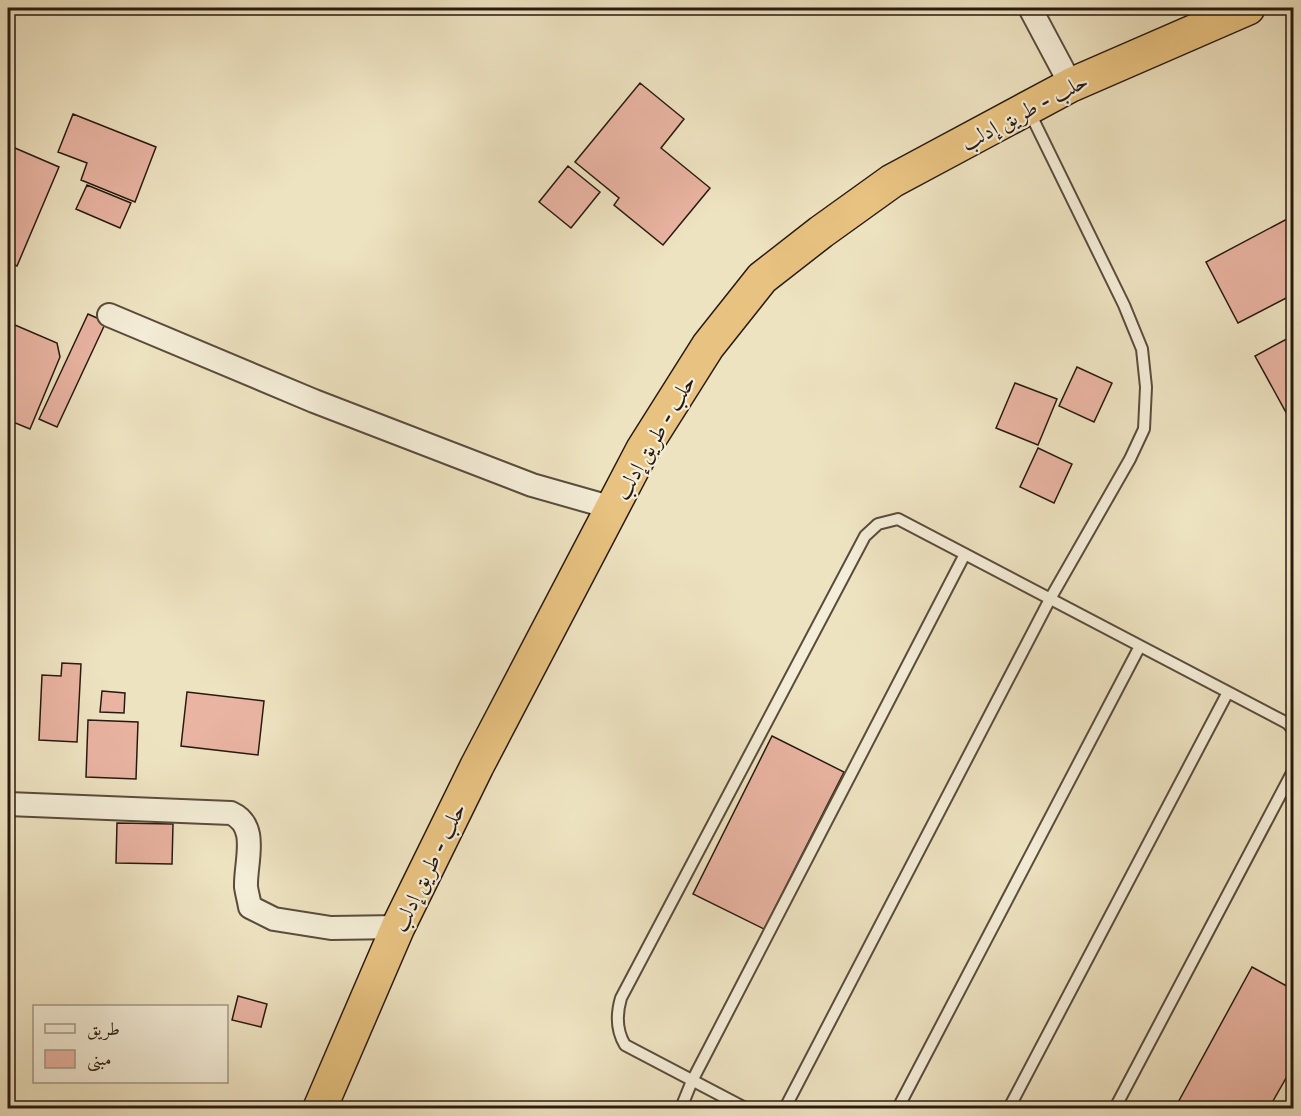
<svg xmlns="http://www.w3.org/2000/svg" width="1301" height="1116" viewBox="0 0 1301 1116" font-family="'IM FELL English',Amiri,serif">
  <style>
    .building { fill: #e9b4a2; stroke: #291a11; stroke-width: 1.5 }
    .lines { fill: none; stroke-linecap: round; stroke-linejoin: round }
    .lane-casing { stroke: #5a4c3d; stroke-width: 14 }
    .street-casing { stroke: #5a4c3d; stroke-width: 26 }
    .highway-casing { stroke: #291a11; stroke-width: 36 }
    .lane { stroke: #f4edd7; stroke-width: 10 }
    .street { stroke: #f4edd7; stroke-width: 22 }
    .highway { stroke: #e7c280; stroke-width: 33 }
    .labels { text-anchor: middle; stroke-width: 4.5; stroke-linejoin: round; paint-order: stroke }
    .street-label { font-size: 22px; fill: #291a11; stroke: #f4edd7 }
  </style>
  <rect width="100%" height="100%" fill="#eee3c1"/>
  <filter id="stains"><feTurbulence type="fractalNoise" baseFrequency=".00333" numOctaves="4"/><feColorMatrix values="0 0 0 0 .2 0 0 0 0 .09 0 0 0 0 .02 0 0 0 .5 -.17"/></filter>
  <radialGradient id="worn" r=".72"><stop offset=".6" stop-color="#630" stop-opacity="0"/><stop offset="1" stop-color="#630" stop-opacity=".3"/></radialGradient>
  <!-- building -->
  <path class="building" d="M640 83 684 119 661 148 710 188 663 245 614 205 619 198 575 162Z
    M73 114 156 147 135 202 81 180 87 163 58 152Z
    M8 145 59 167 17 266 8 262Z
    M568 166 600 192 571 228 539 202Z
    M87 185 131 203 120 228 76 209Z
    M1289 218 1294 227V294L1238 323 1206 262Z
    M88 314 106 322 57 427 39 419Z
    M8 322 57 343 60 357 30 429 8 420Z
    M1294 335V414L1288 416 1255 356Z
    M1077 367 1112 383 1094 422 1059 406Z
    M1015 383 1057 399 1038 445 996 428Z
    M1038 448 1072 464 1054 503 1020 487Z
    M62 663 81 664 77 742 39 740 42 675 61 676Z
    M102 691 125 693 124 713 100 712Z
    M187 692 264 701 258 755 181 746Z
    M88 720 138 722 136 779 86 777Z
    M772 736 844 772 764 929 693 894Z
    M117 823 173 824 172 864 116 863Z
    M1252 967 1294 990V1064L1269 1108H1175Z
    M238 996 267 1004 261 1027 232 1020Z"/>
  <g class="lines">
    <defs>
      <path id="lane" d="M681 1108 692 1081 965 554
        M745 1108 625 1045C616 1030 616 1015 621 998L865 536 878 524 898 519 1287 723 1294 731
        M785 1108 1050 599 1130 459 1144 429 1146 387 1142 349 1124 305 1029 111
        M898 1108 1140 646
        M1009 1108 1228 692
        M1115 1108 1294 769"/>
      <path id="street" d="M1030 8 1071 85
        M109 315 314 401 532 485 613 508
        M8 804 231 813C260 826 245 862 246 887 247 894 249 900 250 907L274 919 331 928 398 927"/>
      <path id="highway" d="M320 1108 398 927 477 766 643 449 708 346 762 278 821 232 892 181 1071 85 1248 8"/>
    </defs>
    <!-- lane casing -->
    <use href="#lane" class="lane-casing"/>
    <!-- street casing -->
    <use href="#street" class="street-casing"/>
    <!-- highway casing -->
    <use href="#highway" class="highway-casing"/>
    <!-- lane -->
    <use href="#lane" class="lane"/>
    <!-- street -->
    <use href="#street" class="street"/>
    <!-- highway -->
    <use href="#highway" class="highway"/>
  </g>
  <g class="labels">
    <!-- street labels -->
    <g class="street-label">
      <text transform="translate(1024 111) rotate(-28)" y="8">حلب - طريق إدلب</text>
      <text transform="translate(654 437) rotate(-60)" y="8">حلب - طريق إدلب</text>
      <text transform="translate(428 867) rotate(-64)" y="8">حلب - طريق إدلب</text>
    </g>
  </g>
  <!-- margin -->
  <rect width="1301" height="1116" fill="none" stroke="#eee3c1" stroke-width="30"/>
  <rect x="9" y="9" width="1283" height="1098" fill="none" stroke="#291a11" stroke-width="3"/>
  <rect x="15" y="15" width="1271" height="1086" fill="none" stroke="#291a11" stroke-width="1.5"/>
  <!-- legend -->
  <rect x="33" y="1005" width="195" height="78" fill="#f4edd7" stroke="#a39988" stroke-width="1.5"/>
  <rect x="45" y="1024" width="30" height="9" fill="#f4edd7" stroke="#a39988" stroke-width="1.5"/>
  <text x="87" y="1035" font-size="18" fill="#291a11">طريق</text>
  <rect x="45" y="1050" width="30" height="18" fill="#e9b4a2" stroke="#a39988" stroke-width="1.5"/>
  <text x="87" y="1065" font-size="18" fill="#291a11">مبنى</text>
  <rect width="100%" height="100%" filter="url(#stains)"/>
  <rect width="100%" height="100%" fill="url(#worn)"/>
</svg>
